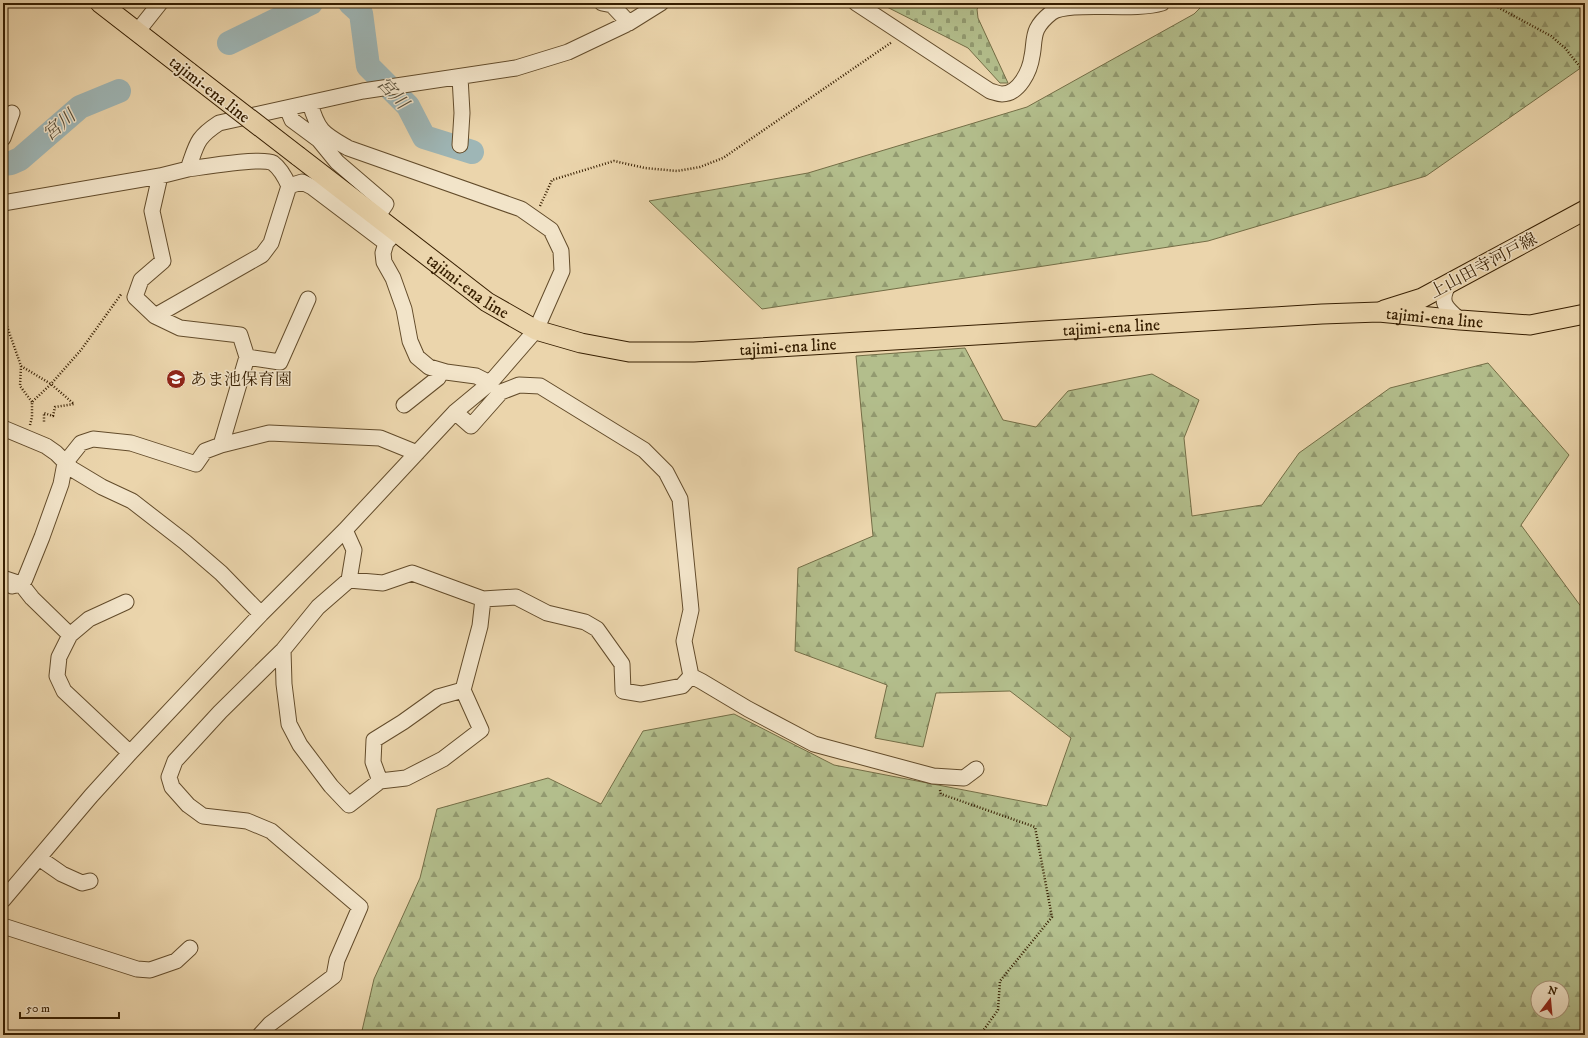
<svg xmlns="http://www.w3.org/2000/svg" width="1588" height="1038" viewBox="0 0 1588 1038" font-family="'IM FELL DW Pica','Noto Serif JP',serif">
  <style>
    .forest { fill: url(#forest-firs); stroke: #746e46; fill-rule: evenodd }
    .cemetery { fill: url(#cemetery-stones); stroke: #746e46 }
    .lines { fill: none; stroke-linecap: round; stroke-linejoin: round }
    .river { stroke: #9eb6b6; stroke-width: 24 }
    .minor-casing { stroke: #634c2b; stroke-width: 17 }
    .major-casing { stroke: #361e00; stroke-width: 21 }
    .path { stroke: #361e00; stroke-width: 2.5; stroke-dasharray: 1 2; stroke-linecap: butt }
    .minor { stroke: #f2e4c9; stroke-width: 15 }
    .major { stroke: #ebd5ac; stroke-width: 19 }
    .major-bridge-casing { stroke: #361e00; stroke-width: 21; stroke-linecap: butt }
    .major-bridge { stroke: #ebd5ac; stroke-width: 19 }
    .labels { text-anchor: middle; stroke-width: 3; stroke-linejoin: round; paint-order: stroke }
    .street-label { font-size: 17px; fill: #361e00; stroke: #f2e4c9 }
    .poi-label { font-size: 17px; fill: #361e00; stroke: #f2e4c9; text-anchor: start }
    .water-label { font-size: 18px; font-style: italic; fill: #554c37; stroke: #f2e4c9 }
  </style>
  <defs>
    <pattern id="forest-firs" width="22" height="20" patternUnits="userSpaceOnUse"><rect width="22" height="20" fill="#b3be8c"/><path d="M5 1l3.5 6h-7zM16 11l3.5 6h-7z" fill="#929a70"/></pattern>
    <pattern id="cemetery-stones" width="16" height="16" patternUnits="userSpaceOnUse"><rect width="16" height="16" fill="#b3be8c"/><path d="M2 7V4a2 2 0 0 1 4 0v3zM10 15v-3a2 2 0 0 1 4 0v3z" fill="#929a70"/></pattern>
  </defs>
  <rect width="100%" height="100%" fill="#ebd5ac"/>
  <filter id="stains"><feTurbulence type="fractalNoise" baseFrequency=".005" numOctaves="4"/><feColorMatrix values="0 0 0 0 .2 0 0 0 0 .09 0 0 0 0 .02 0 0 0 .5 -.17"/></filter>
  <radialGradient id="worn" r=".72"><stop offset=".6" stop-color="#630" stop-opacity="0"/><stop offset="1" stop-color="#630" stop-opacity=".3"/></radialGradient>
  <!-- forest -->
  <path class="forest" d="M1205 3H1585V65L1426 176 1208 241 762 309 649 201 808 173 1027 107 1194 14Z
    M965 348 1003 420 1036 427 1068 391 1152 374 1199 400 1184 438 1192 516 1262 505 1299 453 1390 388 1488 363 1569 455 1521 525 1585 612V1035H361L374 979 420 878 437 809 548 778 601 804 643 731 734 714 834 765 1047 806 1071 738 1010 691 936 693 923 747 875 738 887 685 795 651 798 568 873 536 856 356ZM1538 988H1562V1012H1538Z"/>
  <!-- cemetery -->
  <path class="cemetery" d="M879 3H982L977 9 978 18 1008 83H1000L968 48Z"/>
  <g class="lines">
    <!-- river -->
    <path class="river" d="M350 3 361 13 368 66 408 106 424 137 472 152
      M229 43 311 3
      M3 164 11 163 20 159 80 107 119 91"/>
    <defs>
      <path id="minor" d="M602 3 612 5 629 23
        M856 3 990 91C994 92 998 94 1002 94 1019 94 1030 71 1032 56 1034 48 1033 37 1037 29 1040 23 1046 17 1051 13 1068 0 1133 12 1162 3
        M137 32 160 3
        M460 77 462 113 460 145
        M287 108 292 120 319 140 337 162 386 204 377 217
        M3 138 12 113
        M289 186 302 182 312 187 386 243
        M3 203 160 176 188 169C197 144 196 138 219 123L363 91 516 68 568 52 629 23 661 3
        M396 232 386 243 383 253 384 262 393 278 404 309 410 341 417 357 429 367 446 372 476 376 490 383
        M1449 284C1438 302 1446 308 1460 320
        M155 316 262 255 271 243 289 186C285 177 281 169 273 163 262 157 203 167 188 169
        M247 357 280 362 308 299
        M404 405 438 378 442 371
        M455 412 471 426 501 392 519 385 540 386 644 450 666 472 680 499 691 610 684 641 691 676
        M3 428 46 446 56 453 72 469 102 487 132 501 185 542 221 573 261 614
        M221 445 269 433 380 438 417 453
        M3 578 21 584 25 579 42 537 61 484 65 463 81 443 93 439 131 443 196 464 205 451 221 445 247 357 240 335 180 328 155 316 135 297 141 280 163 261 152 211 160 176
        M349 580 383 583 412 573 483 599 516 597 547 613 585 622 597 629 622 664 623 691 641 694 682 686 691 676
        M12 586 21 584 32 598 70 635
        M126 602 89 619 70 635 59 657 57 676 64 691 130 753
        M283 650 284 684 289 724 300 745 331 786 349 805 380 781 373 762 374 740 403 722 438 697 463 690 480 626 483 599
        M691 676 701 681 748 709 814 744 933 776 964 778 976 769
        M380 781 406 778 443 759 481 730 463 690
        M39 858 62 874 82 883 90 881
        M3 900 91 796 130 753 261 614 345 530 455 412 490 383 536 330 562 271 561 251 551 230 521 209 348 148C324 134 318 132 310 103
        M3 926 137 969 150 970 176 961 190 948
        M260 1035 270 1024 334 976 337 960 360 907 271 831 247 821 203 816 188 805 172 787 169 777 175 761 220 712 283 650 318 607 349 580 354 550 345 530"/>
      <g id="major">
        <path d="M100 3 189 72"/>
        <path id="s1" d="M298 156 487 302 536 330 581 343 629 352H694L1322 314 1379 312 1460 320 1530 325 1585 314"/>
        <path d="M1384 310 1422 298 1585 210"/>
      </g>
    </defs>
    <!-- minor casing -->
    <use href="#minor" class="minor-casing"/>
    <!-- major casing -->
    <use href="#major" class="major-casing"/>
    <!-- path -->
    <path class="path" d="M1490 3 1551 36 1565 48 1585 73
      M540 206 552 180 614 161 645 168 677 171 700 167 723 158 892 42
      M3 315 21 366 20 386 32 402
      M21 366 51 384 74 404 55 407 53 416 44 413V423
      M30 425 32 417V402L51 384 81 350 122 293
      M940 790 941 794 1035 827 1052 917 1000 981 998 1010 980 1035"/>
    <!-- minor -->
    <use href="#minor" class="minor"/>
    <!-- major -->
    <use href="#major" class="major"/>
    <defs>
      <path id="major-bridge" d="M189 72 298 156"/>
    </defs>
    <!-- major-bridge casing -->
    <use href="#major-bridge" class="major-bridge-casing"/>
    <!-- major-bridge -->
    <use href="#major-bridge" class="major-bridge"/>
  </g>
  <!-- icons -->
  <defs>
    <symbol id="school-disc" viewBox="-11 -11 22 22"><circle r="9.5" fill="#8f2418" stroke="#f2e4c9"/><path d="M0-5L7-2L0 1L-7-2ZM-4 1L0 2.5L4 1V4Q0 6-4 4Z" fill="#fff"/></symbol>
  </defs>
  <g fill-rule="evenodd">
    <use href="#school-disc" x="165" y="368" width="22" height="22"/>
  </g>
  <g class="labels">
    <!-- street labels -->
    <g class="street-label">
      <text transform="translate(210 89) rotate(38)" y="6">tajimi-ena line</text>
      <text transform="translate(1483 265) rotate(-28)" y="6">上山田寺河戸線</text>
      <text dy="6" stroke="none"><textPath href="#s1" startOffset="214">tajimi-ena line</textPath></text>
      <text dy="6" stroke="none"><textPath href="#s1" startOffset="1198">tajimi-ena line</textPath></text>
      <text dy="6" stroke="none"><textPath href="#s1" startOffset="874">tajimi-ena line</textPath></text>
      <text dy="6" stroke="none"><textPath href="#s1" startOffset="550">tajimi-ena line</textPath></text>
    </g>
    <!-- poi labels -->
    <g class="poi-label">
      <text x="190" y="385">あま池保育園</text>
    </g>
    <!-- water labels -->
    <g class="water-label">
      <text transform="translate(393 93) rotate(47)" y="6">宮川</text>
      <text transform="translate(59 125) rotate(-41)" y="6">宮川</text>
    </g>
  </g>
  <!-- margin -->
  <rect width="1588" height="1038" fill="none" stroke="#ebd5ac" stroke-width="16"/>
  <rect x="4" y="4" width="1580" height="1030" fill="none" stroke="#361e00" stroke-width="2"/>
  <rect x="8" y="8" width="1572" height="1022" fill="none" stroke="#361e00"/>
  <!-- north arrow -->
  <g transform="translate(1550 1000) rotate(16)"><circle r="19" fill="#f2e4c9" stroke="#a79579"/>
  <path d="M0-3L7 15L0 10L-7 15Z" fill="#8f2418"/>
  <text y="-6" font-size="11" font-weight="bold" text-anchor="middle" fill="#361e00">N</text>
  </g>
  <!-- scale -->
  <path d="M20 1012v6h99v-6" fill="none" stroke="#361e00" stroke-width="2"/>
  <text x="26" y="1012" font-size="12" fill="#361e00" stroke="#f2e4c9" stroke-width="3" paint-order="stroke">50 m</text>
  <rect width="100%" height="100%" filter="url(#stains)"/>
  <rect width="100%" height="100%" fill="url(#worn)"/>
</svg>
